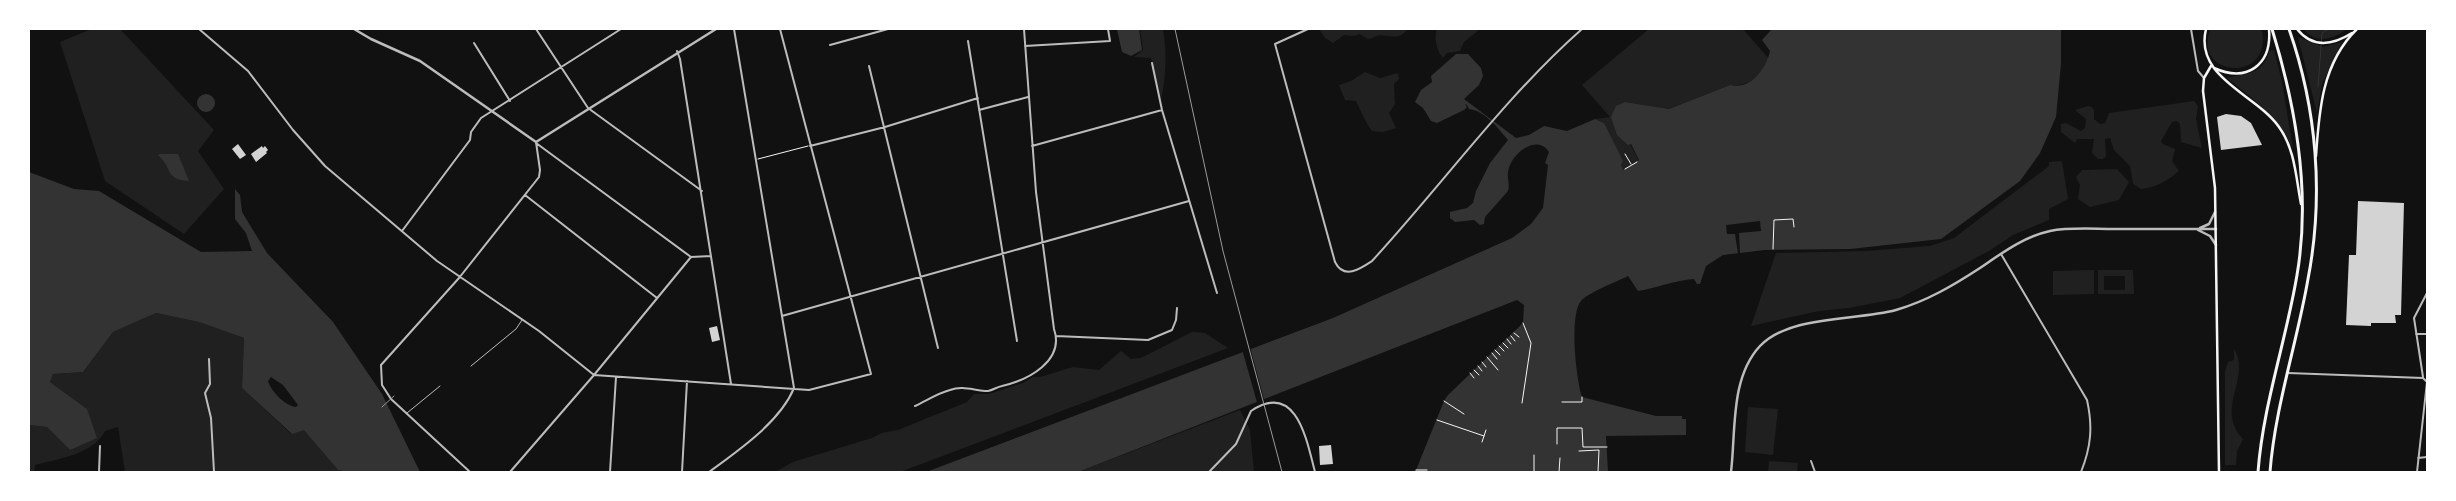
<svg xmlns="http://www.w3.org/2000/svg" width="2456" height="501" viewBox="0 0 2456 501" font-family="'Fira Sans Condensed',sans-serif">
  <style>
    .green { fill: #202020; fill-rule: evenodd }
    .water { fill: #333; fill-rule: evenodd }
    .pier { fill: #111 }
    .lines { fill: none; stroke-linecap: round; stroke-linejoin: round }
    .stream { stroke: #333; stroke-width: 1 }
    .building { fill: #d3d3d3 }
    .path { stroke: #f5f5f5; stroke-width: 1 }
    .service { stroke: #bcbcbc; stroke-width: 1 }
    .minor { stroke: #bcbcbc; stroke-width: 2 }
    .tertiary { stroke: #bcbcbc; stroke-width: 2.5 }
    .secondary { stroke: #f5f5f5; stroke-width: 2.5 }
    .trunk { stroke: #f5f5f5; stroke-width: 3 }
    .rail { stroke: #9a9a9a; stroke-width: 1 }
  </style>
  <rect width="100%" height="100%" fill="#111"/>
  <!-- green -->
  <path class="green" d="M92 29H120L214 130 198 151 224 189 184 234 105 181 60 42Z
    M1140 29H1163C1167 54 1166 76 1161 101L1151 58 1134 57 1143 50Z
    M1319 29H1407C1402 40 1390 36 1380 35 1377 35 1372 39 1368 39L1360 34 1354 36 1344 35 1333 43 1325 38Z
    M1437 29H1480L1464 42 1460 51 1447 53 1443 58C1436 50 1434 38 1437 29Z
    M1649 29H1743L1769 59C1766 63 1764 70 1761 74 1754 81 1739 87 1730 85L1669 109 1625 102 1630 144 1639 161 1623 170 1604 123 1595 119 1610 117 1582 85Z
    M2211 29H2259L2262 31C2272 85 2190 76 2211 29Z
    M2304 29H2347C2333 39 2316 45 2304 29Z
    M2298 37 2323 47 2342 42 2322 84 2317 113Z
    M2274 50 2282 82 2293 149C2278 117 2253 99 2227 78 2246 72 2263 76 2269 51Z
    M1365 72 1380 78 1398 73 1399 79 1394 84 1395 104 1389 113 1396 128 1383 132 1372 131C1366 123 1360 110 1356 101L1345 100 1339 85 1351 81Z
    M2194 101 2198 106 2196 119 2202 148 2181 142 2180 124 2177 121 2172 122 2161 141 2163 144 2175 149 2172 161 2179 171C2167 181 2157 187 2141 189L2133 184 2130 166 2114 150 2110 138 2105 139 2106 156 2103 159H2098L2092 153 2094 139H2077L2075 143 2061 132V124L2066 123 2081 131 2085 128 2086 119 2075 110 2088 106 2092 107 2094 110V119L2100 124 2105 123 2109 113Z
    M2062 161 2068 199 2049 209V220L2013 235 1989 251 1900 298 1849 308 1819 311 1751 326 1776 253 1866 251 1930 246 1954 238 2049 166V162Z
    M2117 169 2129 182 2119 200 2090 207 2078 199 2080 185 2076 177 2082 170Z
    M2094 270V294L2053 295V271Z
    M2098 270H2133L2134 294H2098ZM2104 276H2125V290H2104Z
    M156 313 199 322 244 338 242 388 291 434 304 429 338 470 348 472H125L118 427 105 431C94 454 58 459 35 465L34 472H29V425L47 427 70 450 87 409 50 382 53 374 83 372 113 332Z
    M1192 332 1205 333 1228 348 900 472H775L793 462 872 438 882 433 898 430 967 402 974 394H989L1023 383 1033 377H1040L1073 367 1099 370 1121 351 1131 359 1141 358Z
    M2234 349C2252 377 2214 410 2243 439L2237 451 2236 465H2225V371L2228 362 2234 360Z
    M1748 407 1778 409 1773 455 1745 452Z
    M1240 410 1250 430 1254 472H1078Z
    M1769 461 1798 463 1797 472H1768Z"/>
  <!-- water -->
  <path class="water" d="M1117 29H1139L1142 50 1131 56 1122 52Z
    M1772 29H2061V64L2056 117 2040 153 2020 181 1941 239 1850 249 1765 250 1723 255 1706 266 1700 284H1697L1694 279C1675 280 1657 288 1638 291L1628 276C1616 282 1589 292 1581 301 1569 315 1576 379 1582 397L1656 416H1682V419H1686V435L1606 436 1608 472H1409L1416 470 1444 401 1448 395 1523 323 1524 305 1517 300 1078 472H926L1333 318 1512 238 1531 224 1543 208 1548 165 1545 163 1549 152C1537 133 1510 154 1508 172 1507 179 1510 184 1508 191L1485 217 1484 224 1480 225 1474 220 1455 222 1450 218V212L1467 208 1473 203 1476 191 1490 163 1508 140C1499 129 1484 110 1469 109L1467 105 1465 104 1467 107 1464 110 1437 123 1431 121 1423 108 1415 102 1421 90 1432 82 1431 76 1456 54H1468L1481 68 1483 76 1479 85 1464 99 1516 138 1529 135 1544 126 1567 131 1595 119 1604 123 1623 161 1621 165 1623 170 1639 160 1631 144 1628 145 1617 135 1611 117 1616 106 1625 102 1669 109 1730 85C1751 90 1766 69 1770 51L1762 40Z
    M197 103a9 9 0 1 1 18 0a9 9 0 1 1-18 0Z
    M160 154H178L189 181C164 179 174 170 158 155Z
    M29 172 74 189 99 191 201 252 252 251 246 233 235 219V189L240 195 242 212 267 253 333 322 382 394 420 472H348L338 470 304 430 292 434 242 388 244 338 199 322 156 313 113 332 83 372 53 374 50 382 87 409 97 438 70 450 47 427 29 425ZM271 377 283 385 298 405 296 407C285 406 271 391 268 381Z"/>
  <!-- pier -->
  <path class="pier" d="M1760 221 1761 231 1739 233 1740 254H1738L1735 234H1727L1726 225Z
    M1250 347 1265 403 1258 406 1242 349Z"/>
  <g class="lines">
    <!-- stream -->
    <path class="stream" d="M2318 87 2322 33 2329 29"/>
  </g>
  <!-- building -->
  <path class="building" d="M2226 114 2241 116 2251 123 2262 145 2221 150 2217 117Z
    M238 144 246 155 240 159 232 149Z
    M262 146 263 148 265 146 268 150 266 152 267 153 256 162 251 154Z
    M2358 201 2404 203 2401 315H2395L2396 323H2371V326L2346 325 2349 255H2356Z
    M717 326 720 340 712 342 709 328Z
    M1331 445 1333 464 1320 465 1319 446Z"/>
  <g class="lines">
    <!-- path -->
    <path class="path" d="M1625 154 1631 164
      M758 159 808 146
      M1625 169 1637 162
      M1773 249 1774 220 1793 219 1794 227
      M1514 333 1519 337
      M1511 336 1515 341
      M1507 339 1511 344
      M1503 343 1508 348
      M1499 346 1504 351
      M1495 350 1500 355
      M1492 353 1497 359
      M1487 357 1498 370
      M1482 362 1486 367
      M1478 366 1482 371
      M1474 370 1479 375
      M1470 373 1474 378
      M1444 401 1464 414
      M1562 402H1582V397
      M1522 403 1531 343 1523 323
      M1437 420 1484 436
      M1482 442 1486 430
      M1557 444V428H1582L1583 447H1607
      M1579 451 1599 450 1598 472
      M1416 470H1427
      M1534 472V455
      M1559 472 1560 458"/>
    <!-- service -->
    <path class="service" d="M471 366 516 329 522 320
      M407 413 440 386"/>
    <!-- minor -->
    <path class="minor" d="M199 29 248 71 293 130 325 166 437 261 539 331 594 375 809 390 871 374 780 29
      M536 29 588 108 702 191
      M734 29 794 388
      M1308 29 1275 44 1335 262C1344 280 1360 269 1372 261 1443 184 1504 98 1582 29
      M2191 29 2198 71 2204 78
      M968 41 1017 341
      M474 43 510 101
      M830 45 888 29
      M1025 46 1110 41 1108 29
      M677 51 680 59 731 384
      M1152 63 1162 110 1217 293
      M869 66 938 348
      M979 110 1028 97
      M536 143 691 257
      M810 146 885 127 978 98
      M1032 146 1162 110
      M525 195 657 298
      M402 231 470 140 471 132 481 118 621 29
      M2001 254 2087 400C2093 427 2091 447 2081 472
      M691 257 711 256
      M782 316 1189 201
      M2416 334H2427
      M1056 336 1148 340 1172 330 1176 320 1177 308
      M209 359 210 384 205 393 211 418 214 472
      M2288 373 2423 378 2427 382
      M2423 377 2414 318 2427 293
      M915 406C926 401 938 393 950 390 963 385 975 391 988 391 993 390 997 387 1002 386 1028 380 1065 361 1054 329L1036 192 1024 29
      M2418 458 2427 457
      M1811 461 1815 472
      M99 472 100 446
      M470 472 391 399 382 385 381 365 459 278 539 177 540 170 536 142
      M510 472 594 375 691 257
      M610 472 616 377
      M682 472 687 381
      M709 472C739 450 780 422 794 388
      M1209 472 1236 444 1251 411C1297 380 1307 442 1315 472
      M2417 472 2427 382"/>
    <!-- tertiary -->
    <path class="tertiary" d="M354 29 371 39 420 61 536 142 716 29
      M2200 228 2209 224 2215 212
      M2198 230 2210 236 2216 245
      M1731 472C1736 431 1730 378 1760 346 1789 315 1855 321 1896 310 1927 301 1954 285 1980 268 2002 253 2023 237 2050 231 2070 227 2093 229 2114 229 2148 229 2182 229 2216 229"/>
    <!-- secondary -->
    <path class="secondary" d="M2206 29C2194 78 2256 94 2279 127 2295 149 2296 178 2301 204
      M2297 29C2313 49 2333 45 2352 33
      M2211 66 2204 78 2203 91 2215 188 2219 472
      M2214 68C2247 83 2272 65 2269 29
      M2316 156C2319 111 2322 63 2357 29"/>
    <!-- trunk -->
    <path class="trunk" d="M2258 472C2263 405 2286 341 2297 275 2311 194 2296 107 2272 29
      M2270 472C2275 407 2297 343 2308 279 2324 196 2317 109 2289 29"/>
    <!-- rail -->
    <path class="rail" d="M1175 29 1223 251 1282 472
      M382 407 394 396"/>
  </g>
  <!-- border -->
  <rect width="2456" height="501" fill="none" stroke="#ffffff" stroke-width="60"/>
</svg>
